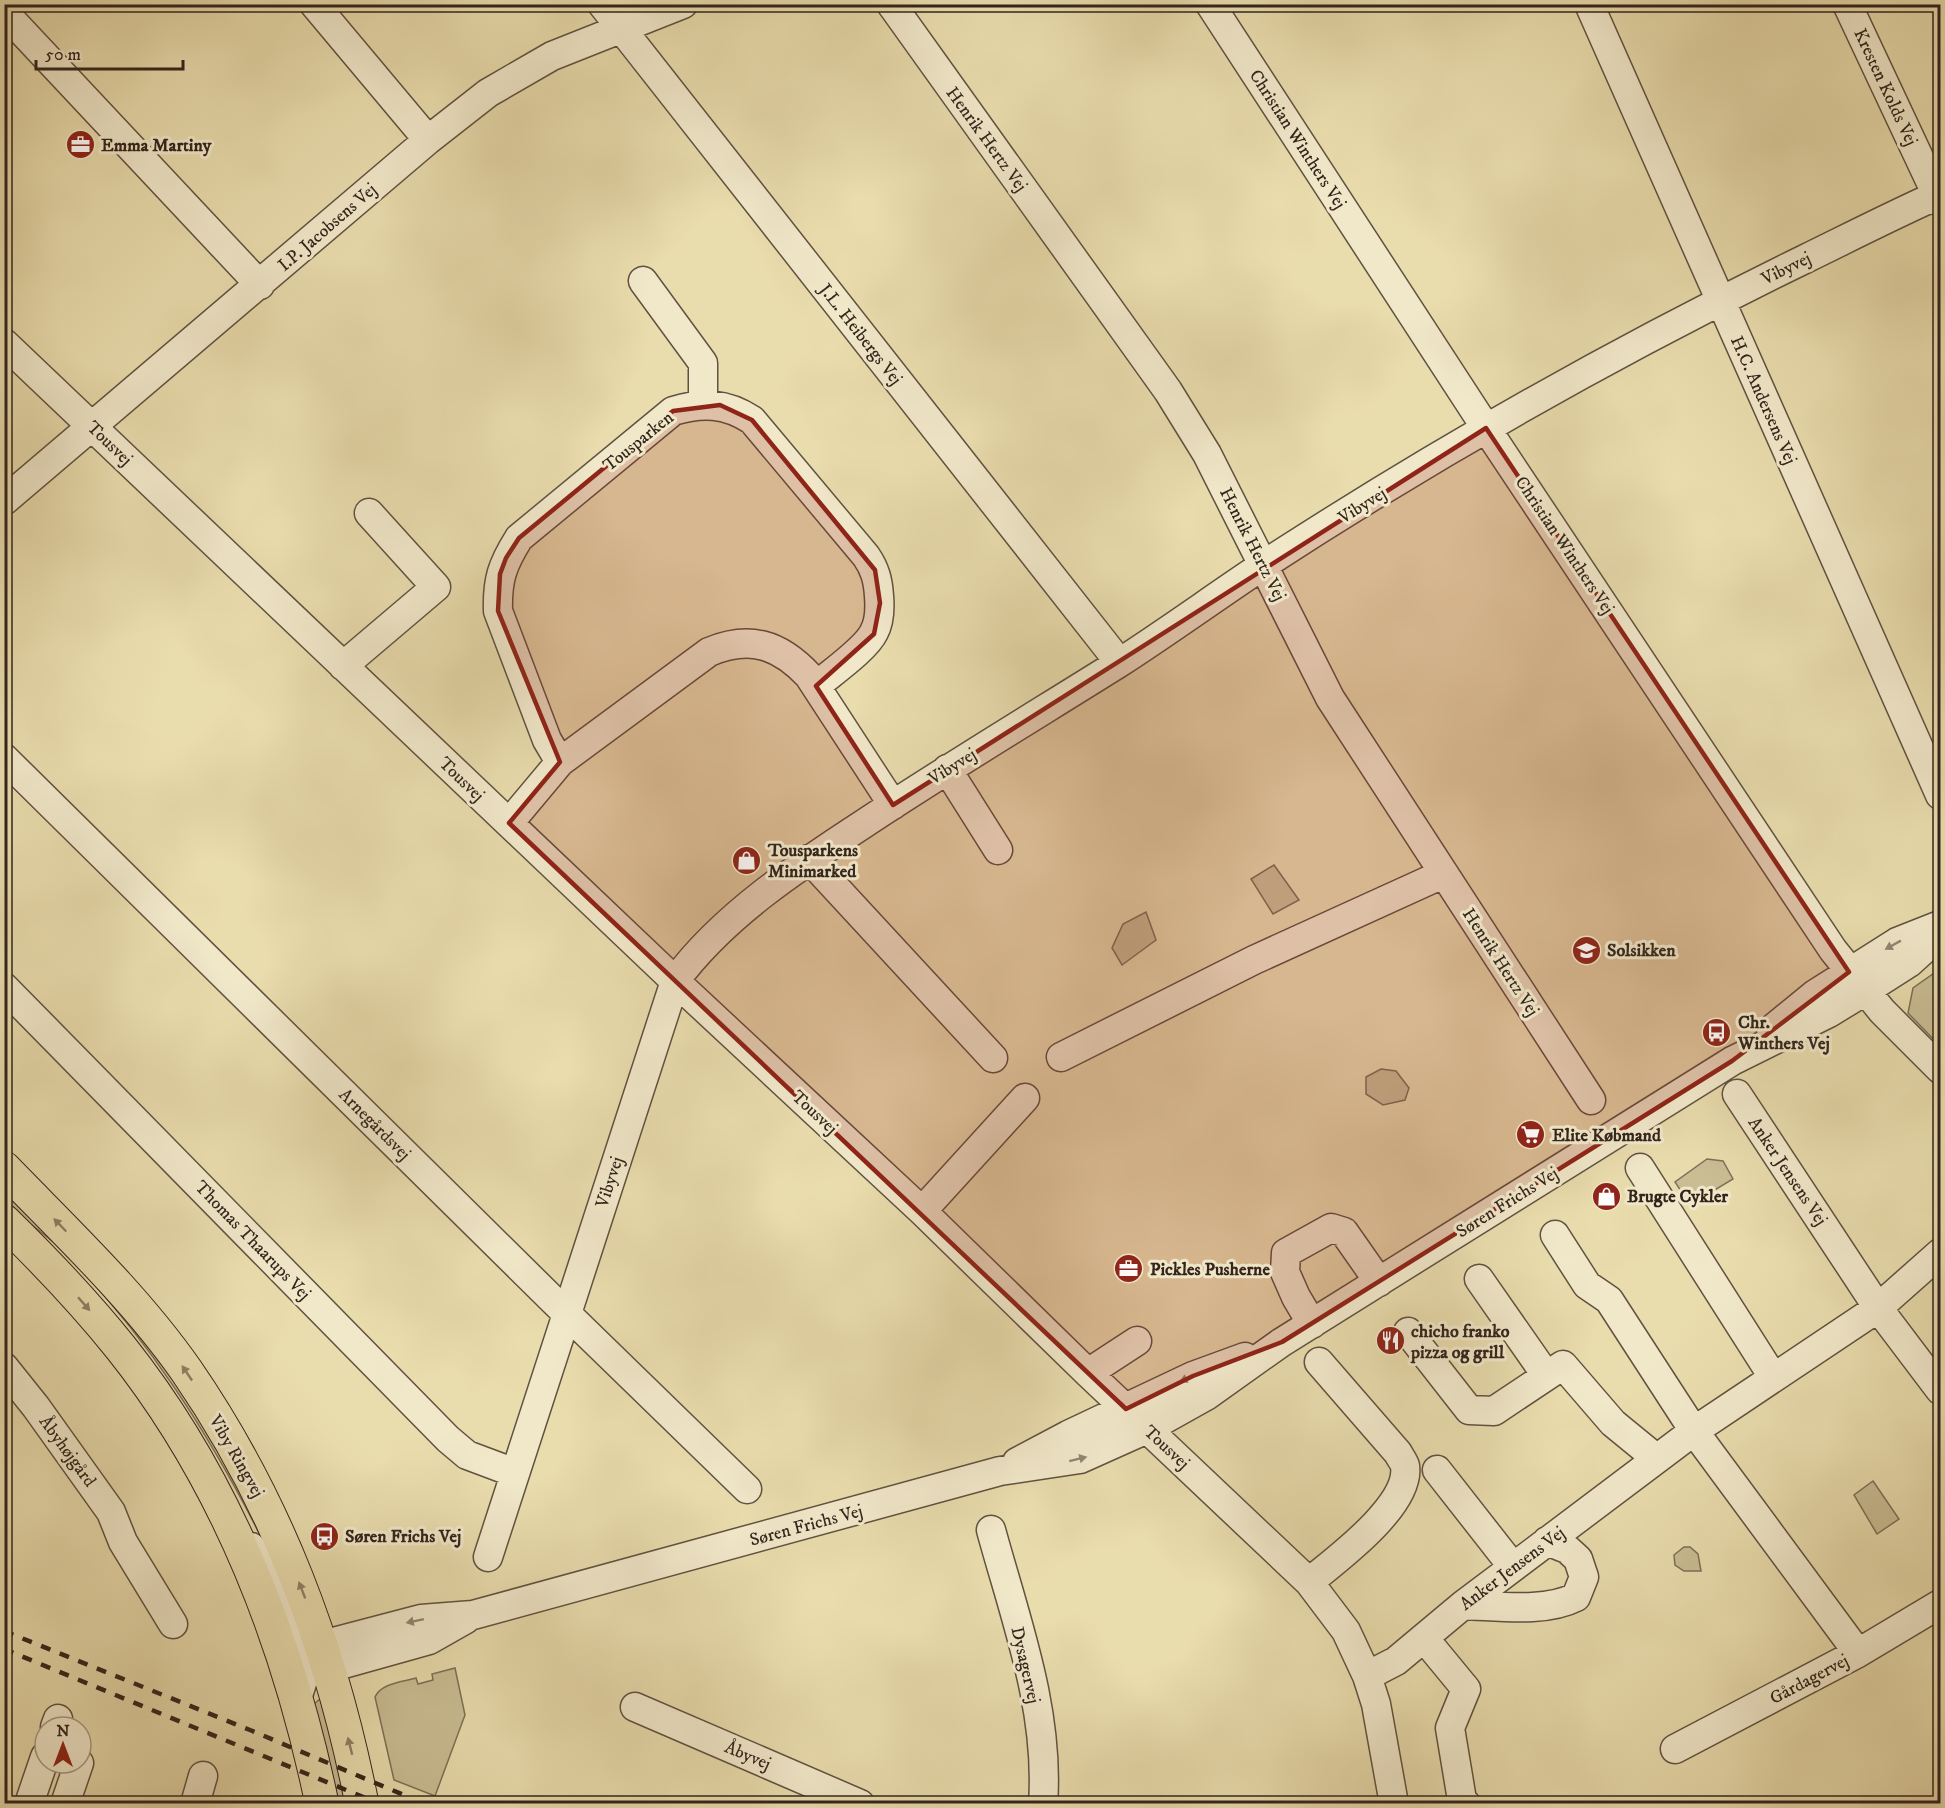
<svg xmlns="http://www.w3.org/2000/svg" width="1945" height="1808" viewBox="0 0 1945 1808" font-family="'IM FELL DW Pica',serif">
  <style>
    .green { fill: #cabd94; stroke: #7e7058; stroke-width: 1.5 }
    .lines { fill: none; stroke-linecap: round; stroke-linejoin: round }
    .minor-casing { stroke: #605240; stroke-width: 31 }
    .major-casing { stroke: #32241c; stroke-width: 35 }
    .minor { stroke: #f1e8ca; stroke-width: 28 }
    .major { stroke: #e9dcad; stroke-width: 33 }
    .rail { stroke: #32241c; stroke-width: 4.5; stroke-dasharray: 10 10; stroke-linecap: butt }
    .oneway { fill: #928673 }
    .oneway2 { fill: #8e8064 }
    .marked { fill: #8f2418; fill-opacity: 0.2; stroke: #8f2418; stroke-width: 4.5; stroke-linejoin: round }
    .labels { text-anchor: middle; stroke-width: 6; stroke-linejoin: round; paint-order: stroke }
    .street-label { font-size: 18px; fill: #32241c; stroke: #f1e8ca }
    .poi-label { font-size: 18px; font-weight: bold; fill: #32241c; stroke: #f1e8ca; text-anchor: start }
  </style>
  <rect width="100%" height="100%" fill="#e9dcad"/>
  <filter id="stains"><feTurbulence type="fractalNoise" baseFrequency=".00333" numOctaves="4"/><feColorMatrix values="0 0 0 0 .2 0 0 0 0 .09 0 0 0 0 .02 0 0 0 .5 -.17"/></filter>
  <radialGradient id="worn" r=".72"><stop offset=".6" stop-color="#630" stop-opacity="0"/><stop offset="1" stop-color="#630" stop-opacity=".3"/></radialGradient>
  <!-- green -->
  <path class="green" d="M1274 865 1299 900 1273 914 1251 879Z
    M1146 912 1156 940 1122 965 1112 948 1123 924Z
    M1940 969V1046L1908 1013 1913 988Z
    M1381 1069 1396 1071 1409 1088 1405 1100 1383 1105 1366 1094V1077Z
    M1707 1159 1723 1161 1733 1179 1690 1205 1675 1182Z
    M4 1186 63 1246 175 1375 244 1489 263 1541C210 1435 148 1337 64 1252 46 1234 23 1220 5 1203Z
    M1873 1481 1899 1519 1877 1534 1854 1495Z
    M1684 1547H1690L1698 1554 1701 1571H1684L1675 1565 1674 1555Z
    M455 1668 465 1715 435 1796 394 1780 375 1697C381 1683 403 1682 416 1678L418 1684 433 1680 432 1674Z
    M321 1698 349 1803H334L314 1709V1704Z"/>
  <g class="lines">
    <defs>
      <path id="minor" d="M314 4 428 140
        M602 4 1119 662
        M891 4 1168 391 1207 454 1330 698 1591 1100
        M1210 4 1486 428 1833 950 1882 1011 1940 1069
        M1589 4 1940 795
        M1847 4 1940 202
        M4 12 260 285
        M643 281 703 363V404
        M4 343 675 981 922 1211 1088 1373 1309 1582 1346 1631 1367 1676 1376 1704 1394 1804
        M4 501 428 140 488 93 552 56 683 4
        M343 666 436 587 369 513
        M4 758 566 1313 747 1489
        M560 762 547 740 498 611C497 580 502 565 519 538L673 411C702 402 726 403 752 420L866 556C875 569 878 580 879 596 880 608 880 621 874 632 866 649 831 673 816 686
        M947 769 998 850
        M509 823 560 762 709 652C750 635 779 644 809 676L893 805
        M809 859 993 1058
        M4 987 448 1439 467 1455 515 1473
        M1771 1030 1815 994 1897 942 1940 925
        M1061 1057 1254 960 1443 874
        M1737 1094 1878 1308 1940 1390
        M1640 1168 1773 1377
        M922 1211 1025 1098
        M1555 1235 1587 1285 1609 1300 1694 1431 1858 1653
        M1479 1279 1546 1375
        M1312 1324 1296 1297 1285 1272 1286 1253 1331 1228 1344 1232 1379 1282
        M1408 1332 1469 1410 1494 1411 1563 1365 1613 1423 1657 1459
        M4 1367 36 1407 111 1512 123 1542 173 1624
        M1088 1373 1137 1341
        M1017 1462 1068 1435 1193 1376 1245 1357
        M1437 1470 1513 1567
        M991 1530C1015 1618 1050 1710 1043 1804
        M251 1547C261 1561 272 1575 280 1590 298 1627 290 1642 329 1668L429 1640 466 1619
        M488 1557 675 981C724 914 802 864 871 819 953 765 1036 715 1119 663 1167 632 1214 598 1262 566 1437 452 1618 350 1805 259 1850 237 1895 214 1940 194
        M1309 1582C1336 1560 1411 1505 1405 1466 1404 1462 1400 1457 1398 1453L1319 1362
        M1463 1605C1498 1606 1545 1613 1576 1597L1584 1577 1578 1559 1567 1549 1547 1541
        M1424 1638 1466 1689 1450 1728 1462 1800 1466 1804
        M1367 1676 1396 1661 1463 1605 1694 1431 1878 1308 1940 1253
        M297 1698 304 1677 322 1645 421 1619 473 1615 1000 1471 1080 1459 1147 1429 1206 1396 1282 1342 1732 1061 1829 1013 1865 991 1909 963 1940 935
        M635 1707 860 1804
        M55 1727 58 1719
        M1675 1749 1858 1653 1940 1604
        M29 1804 45 1757
        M65 1804 79 1763
        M195 1804 203 1776"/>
      <path id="major" d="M4 1168C67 1233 134 1296 186 1370 277 1502 331 1647 362 1804
        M4 1221C45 1261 85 1303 121 1348 226 1480 288 1639 322 1804"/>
    </defs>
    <!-- minor casing -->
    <use href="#minor" class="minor-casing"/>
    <!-- major casing -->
    <use href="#major" class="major-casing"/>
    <!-- minor -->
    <use href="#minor" class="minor"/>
    <!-- major -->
    <use href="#major" class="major"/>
    <!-- rail -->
    <path class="rail" d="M4 1631 250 1730 425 1804
      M4 1649 380 1804"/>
  </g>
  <!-- one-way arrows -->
  <defs><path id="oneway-solid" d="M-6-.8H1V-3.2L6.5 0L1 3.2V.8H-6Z" transform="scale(1.5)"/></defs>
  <g class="oneway">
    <use href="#oneway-solid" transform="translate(1893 945) rotate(151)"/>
    <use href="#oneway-solid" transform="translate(1188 1378) rotate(155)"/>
    <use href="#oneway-solid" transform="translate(1078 1459) rotate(-14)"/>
    <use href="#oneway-solid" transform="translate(415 1621) rotate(168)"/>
  </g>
  <g class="oneway2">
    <use href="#oneway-solid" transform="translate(60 1225) rotate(-134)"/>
    <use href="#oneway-solid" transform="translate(84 1304) rotate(49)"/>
    <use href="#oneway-solid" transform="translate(187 1373) rotate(-124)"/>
    <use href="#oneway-solid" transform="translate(302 1590) rotate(-111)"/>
    <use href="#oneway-solid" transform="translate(350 1746) rotate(-104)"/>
  </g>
  <!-- marked area -->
  <path class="marked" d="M720 405 752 420 875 570 880 603 874 634 816 686 893 805 1486 428 1849 972 1732 1061 1282 1342 1193 1376 1126 1409 509 823 560 762 498 611 500 574 506 558 519 538 673 411Z"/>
  <!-- icons -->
  <defs>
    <symbol id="office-disc" viewBox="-11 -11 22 22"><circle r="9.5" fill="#8f2418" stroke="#f1e8ca"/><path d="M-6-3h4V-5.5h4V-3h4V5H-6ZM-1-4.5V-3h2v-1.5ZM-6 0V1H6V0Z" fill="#fff"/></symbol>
    <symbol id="shop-disc" viewBox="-11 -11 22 22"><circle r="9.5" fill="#8f2418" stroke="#f1e8ca"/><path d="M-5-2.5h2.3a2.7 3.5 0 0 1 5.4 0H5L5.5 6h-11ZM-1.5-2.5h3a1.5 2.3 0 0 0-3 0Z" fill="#fff"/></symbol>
    <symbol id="school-disc" viewBox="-11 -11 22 22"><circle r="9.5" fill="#8f2418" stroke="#f1e8ca"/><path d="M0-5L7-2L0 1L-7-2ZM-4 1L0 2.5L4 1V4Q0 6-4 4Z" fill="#fff"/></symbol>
    <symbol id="bus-disc" viewBox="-11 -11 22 22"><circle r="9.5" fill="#8f2418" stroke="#f1e8ca"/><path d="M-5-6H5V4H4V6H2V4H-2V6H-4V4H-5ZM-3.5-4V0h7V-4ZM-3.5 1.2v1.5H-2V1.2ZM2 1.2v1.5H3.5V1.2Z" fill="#fff"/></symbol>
    <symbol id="supermarket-disc" viewBox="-11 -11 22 22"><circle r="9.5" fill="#8f2418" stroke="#f1e8ca"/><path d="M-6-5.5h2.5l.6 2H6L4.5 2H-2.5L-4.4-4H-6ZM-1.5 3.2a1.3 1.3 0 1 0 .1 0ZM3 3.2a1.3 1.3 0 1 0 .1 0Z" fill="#fff"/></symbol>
    <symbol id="restaurant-disc" viewBox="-11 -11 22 22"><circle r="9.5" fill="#8f2418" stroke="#f1e8ca"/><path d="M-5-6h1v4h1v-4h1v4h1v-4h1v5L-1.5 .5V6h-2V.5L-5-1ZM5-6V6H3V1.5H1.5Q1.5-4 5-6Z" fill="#fff"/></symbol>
  </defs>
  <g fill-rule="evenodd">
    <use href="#office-disc" x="64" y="128" width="33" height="33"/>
    <use href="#shop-disc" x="730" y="844" width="33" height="33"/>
    <use href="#school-disc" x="1570" y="934" width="33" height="33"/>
    <use href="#bus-disc" x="1700" y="1016" width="33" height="33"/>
    <use href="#supermarket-disc" x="1514" y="1118" width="33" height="33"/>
    <use href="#shop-disc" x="1590" y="1180" width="33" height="33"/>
    <use href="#office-disc" x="1112" y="1252" width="33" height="33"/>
    <use href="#restaurant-disc" x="1374" y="1324" width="33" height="33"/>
    <use href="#bus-disc" x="308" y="1520" width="33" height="33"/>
  </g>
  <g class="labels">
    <!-- street labels -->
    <g class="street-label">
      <text transform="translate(1886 87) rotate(65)" y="6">Kresten Kolds Vej</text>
      <text transform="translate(987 139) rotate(54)" y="6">Henrik Hertz Vej</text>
      <text transform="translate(1298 139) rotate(57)" y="6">Christian Winthers Vej</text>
      <text transform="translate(327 227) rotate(-41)" y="6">I.P. Jacobsens Vej</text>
      <text transform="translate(1786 268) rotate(-26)" y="6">Vibyvej</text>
      <text transform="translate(861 334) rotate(52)" y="6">J.L. Heibergs Vej</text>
      <text transform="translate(1764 400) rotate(66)" y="6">H.C. Andersens Vej</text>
      <text transform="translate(638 441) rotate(-39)" y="6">Tousparken</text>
      <text transform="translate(110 443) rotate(44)" y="6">Tousvej</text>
      <text transform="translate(1362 505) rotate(-32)" y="6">Vibyvej</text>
      <text transform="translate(1253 544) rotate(63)" y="6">Henrik Hertz Vej</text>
      <text transform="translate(1565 545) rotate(56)" y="6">Christian Winthers Vej</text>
      <text transform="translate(952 766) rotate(-32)" y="6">Vibyvej</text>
      <text transform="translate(462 779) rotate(44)" y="6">Tousvej</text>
      <text transform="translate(1501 962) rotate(57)" y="6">Henrik Hertz Vej</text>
      <text transform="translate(815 1112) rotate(43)" y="6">Tousvej</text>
      <text transform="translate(375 1124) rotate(45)" y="6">Arnegårdsvej</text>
      <text transform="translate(1788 1171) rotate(56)" y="6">Anker Jensens Vej</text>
      <text transform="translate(609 1182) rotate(-72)" y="6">Vibyvej</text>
      <text transform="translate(1507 1202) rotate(-32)" y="6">Søren Frichs Vej</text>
      <text transform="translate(253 1240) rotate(46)" y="6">Thomas Thaarups Vej</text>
      <text transform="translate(1167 1447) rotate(43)" y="6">Tousvej</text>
      <text transform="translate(68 1451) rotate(54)" y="6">Åbyhøjgård</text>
      <text transform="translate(237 1456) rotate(60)" y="6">Viby Ringvej</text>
      <text transform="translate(806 1525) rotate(-15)" y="6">Søren Frichs Vej</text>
      <text transform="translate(1512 1568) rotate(-37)" y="6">Anker Jensens Vej</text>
      <text transform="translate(1026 1665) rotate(77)" y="6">Dysagervej</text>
      <text transform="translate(1809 1679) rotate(-28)" y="6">Gårdagervej</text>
      <text transform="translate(748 1755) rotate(23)" y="6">Åbyvej</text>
    </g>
    <!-- poi labels -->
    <g class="poi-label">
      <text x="101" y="151">Emma Martiny</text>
      <text x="768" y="856">Tousparkens<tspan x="768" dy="21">Minimarked</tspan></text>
      <text x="1607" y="956">Solsikken</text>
      <text x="1738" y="1028">Chr.<tspan x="1738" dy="21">Winthers Vej</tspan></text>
      <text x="1552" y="1141">Elite Købmand</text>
      <text x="1627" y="1202">Brugte Cykler</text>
      <text x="1150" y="1275">Pickles Pusherne</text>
      <text x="1411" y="1337">chicho franko<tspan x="1411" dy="21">pizza og grill</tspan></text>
      <text x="345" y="1542">Søren Frichs Vej</text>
    </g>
  </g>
  <!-- margin -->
  <rect width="1945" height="1808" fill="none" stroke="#e9dcad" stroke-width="24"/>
  <rect x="6" y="6" width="1933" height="1796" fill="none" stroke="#32241c" stroke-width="3"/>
  <rect x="12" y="12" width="1921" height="1784" fill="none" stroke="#32241c" stroke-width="1.5"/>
  <!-- north arrow -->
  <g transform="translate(63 1745)"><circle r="28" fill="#f1e8ca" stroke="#a59a84" stroke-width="1.5"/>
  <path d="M0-4.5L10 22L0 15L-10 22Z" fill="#8f2418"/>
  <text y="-9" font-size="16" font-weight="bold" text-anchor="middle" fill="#32241c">N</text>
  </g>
  <!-- scale -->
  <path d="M36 60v9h147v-9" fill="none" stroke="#32241c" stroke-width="3"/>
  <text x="45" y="60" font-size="18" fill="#32241c" stroke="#f1e8ca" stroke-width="4.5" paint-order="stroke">50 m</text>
  <rect width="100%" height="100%" filter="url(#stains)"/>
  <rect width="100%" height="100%" fill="url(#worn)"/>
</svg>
